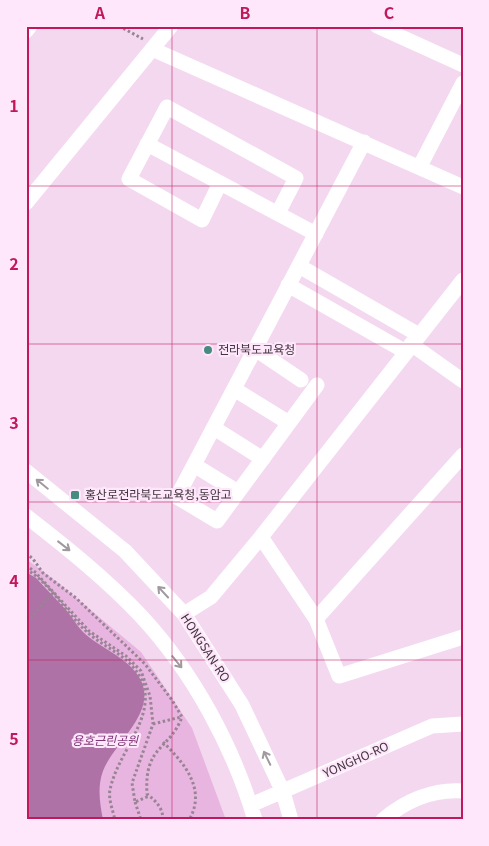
<svg xmlns="http://www.w3.org/2000/svg" width="489" height="846" viewBox="0 0 489 846" font-family="Georgia,'Noto Sans KR',serif">
  <style>
    .green { fill: #e8b5e0 }
    .water { fill: #ae72a6 }
    .lines { fill: none; stroke-linecap: round; stroke-linejoin: round }
    .path { stroke: #988494; stroke-width: 3; stroke-dasharray: 2.5 2.5; stroke-linecap: butt }
    .minor { stroke: #fff; stroke-width: 15 }
    .oneway { stroke: #a09a9e }
    .grid { fill: none; stroke: #c2185b; stroke-width: 1; stroke-opacity: 0.55 }
    .poi-dot { fill: #468b80; stroke: #fee7fa; stroke-width: 2 }
    .labels { text-anchor: middle; stroke-width: 4.5; stroke-linejoin: round; paint-order: stroke }
    .poi-label { font-size: 12px; fill: #40353e; stroke: #fee7fa; text-anchor: start }
    .street-label { font-size: 12px; fill: #40353e; stroke: #fee7fa }
    .park-label { font-size: 12px; font-style: italic; fill: #7f3577; stroke: #fee7fa }
    .neatline { fill: none; stroke: #c2185b; stroke-width: 2 }
    .grid-label { font-size: 16px; text-anchor: middle; font-weight: bold; fill: #c2185b }
  </style>
  <rect width="100%" height="100%" fill="#f4d8ef"/>
  <!-- green -->
  <path class="green" d="M26 559 57 582 141 652 192 728 226 820H26Z"/>
  <!-- water -->
  <path class="water" d="M26 572 36 578C46 589 57 600 67 611 73 618 77 626 83 632 100 648 127 657 139 677 160 711 114 742 103 771 97 787 100 804 103 820H26Z"/>
  <g class="lines">
    <!-- path -->
    <path class="path" d="M119 26 143 39
      M26 553 33 559 43 573 76 598 145 664 172 700 182 717C169 751 144 745 147 794 156 801 163 808 163 820
      M26 565 35 572 89 631 126 656 141 671 150 696 153 724 132 783 135 802 149 796
      M26 569C51 584 66 613 87 632 101 645 120 652 133 667 168 708 118 748 110 790 108 798 113 811 115 820
      M26 618 30 619 52 594
      M153 724 181 717
      M163 742C184 763 207 789 189 820
      M135 802 141 820"/>
    <!-- minor -->
    <path class="minor" d="M377 26 463 65
      M26 31 30 26
      M152 49 463 187
      M147 144 316 234
      M420 166 463 83
      M220 183 202 220 129 179 167 107 296 178 278 213
      M26 203 171 26
      M299 266 419 335
      M288 285 406 352
      M411 344 463 381
      M255 349 301 380
      M317 385 217 521 177 497 364 142
      M234 389 289 423
      M214 428 263 459
      M194 465 238 492
      M26 471 125 551 184 614 242 705 283 792 291 820
      M26 516C66 547 106 579 141 616 193 672 233 746 255 820
      M261 537 316 619 339 676 463 637
      M184 614 211 597 261 537 463 280
      M316 619 463 455
      M251 805 432 726 463 724
      M383 820C405 801 433 789 463 791"/>
  </g>
  <!-- one-way arrows -->
  <defs><path id="oneway-shaft" d="M-6 0H5M1.5-3L5.5 0L1.5 3" fill="none" stroke-width="1.6" stroke-linecap="round" stroke-linejoin="round" transform="scale(1.25)"/></defs>
  <g class="oneway">
    <use href="#oneway-shaft" transform="translate(42 484) rotate(-141)"/>
    <use href="#oneway-shaft" transform="translate(64 546) rotate(38)"/>
    <use href="#oneway-shaft" transform="translate(163 592) rotate(-133)"/>
    <use href="#oneway-shaft" transform="translate(177 662) rotate(51)"/>
    <use href="#oneway-shaft" transform="translate(267 758) rotate(-116)"/>
  </g>
  <!-- grid -->
  <path class="grid" d="M172 26V820M317 26V820M26 186H463M26 344H463M26 502H463M26 660H463"/>
  <!-- markers -->
  <g class="poi-dot">
    <circle cx="208" cy="350" r="5"/>
    <rect x="70" y="490" width="10" height="10" rx="2.5"/>
  </g>
  <g class="labels">
    <!-- poi labels -->
    <g class="poi-label">
      <text x="218" y="354">전라북도교육청</text>
      <text x="85" y="499">홍산로전라북도교육청,동암고</text>
    </g>
    <!-- street labels -->
    <g class="street-label">
      <text transform="translate(205 648) rotate(57)" y="4">HONGSAN-RO</text>
      <text transform="translate(356 760) rotate(-24)" y="4">YONGHO-RO</text>
    </g>
    <!-- park labels -->
    <g class="park-label">
      <text x="105" y="745">용호근린공원</text>
    </g>
  </g>
  <!-- border -->
  <rect width="489" height="846" fill="none" stroke="#fee7fa" stroke-width="55"/>
  <rect x="28" y="28" width="434" height="790" class="neatline"/>
  <g class="grid-label">
    <text x="100" y="19">A</text>
    <text x="245" y="19">B</text>
    <text x="389" y="19">C</text>
    <text x="14" y="112">1</text>
    <text x="14" y="270">2</text>
    <text x="14" y="429">3</text>
    <text x="14" y="587">4</text>
    <text x="14" y="745">5</text>
  </g>
</svg>
